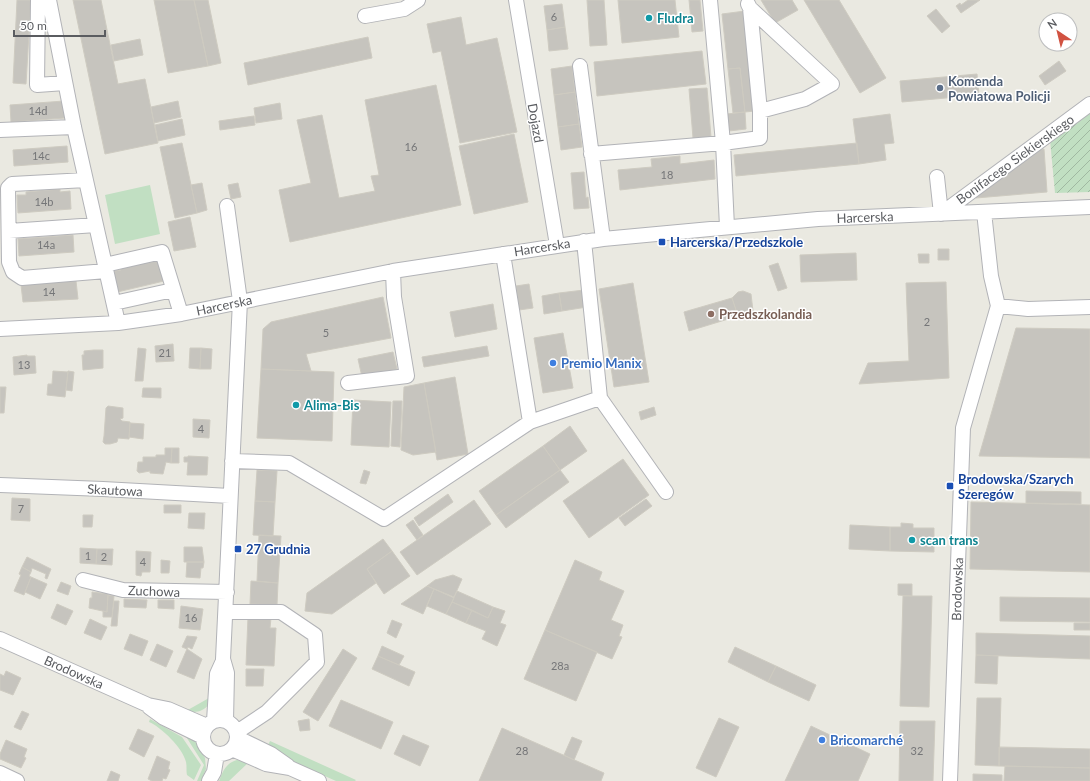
<svg xmlns="http://www.w3.org/2000/svg" width="1090" height="781" viewBox="0 0 1090 781" font-family="Lato,sans-serif">
  <style>
    .green { fill: #c1dfc2 }
    .garden { fill: url(#garden-furrows) }
    .building { fill: #c6c4be; stroke: #cecbc1 }
    .lines { fill: none; stroke-linecap: round; stroke-linejoin: round }
    .minor-casing { stroke: #b2b3b7; stroke-width: 16 }
    .minor { stroke: #fff; stroke-width: 14 }
    .culture-dot { fill: #0f9aa8; stroke: #fff; stroke-width: 1.5 }
    .service-dot { fill: #5c6f8a; stroke: #fff; stroke-width: 1.5 }
    .transit-dot { fill: #1a4fb4; stroke: #fff; stroke-width: 1.5 }
    .education-dot { fill: #8d6e63; stroke: #fff; stroke-width: 1.5 }
    .shop-dot { fill: #3f7fe0; stroke: #fff; stroke-width: 1.5 }
    .labels { text-anchor: middle; stroke-width: 3; stroke-linejoin: round; paint-order: stroke }
    .number-label { font-size: 11px; fill: #757678 }
    .culture-label { font-size: 13px; font-weight: bold; fill: #0d838f; stroke: #fff; text-anchor: start }
    .service-label { font-size: 13px; font-weight: bold; fill: #4e5e75; stroke: #fff; text-anchor: start }
    .street-label { font-size: 13px; fill: #5a5c60; stroke: #fff }
    .transit-label { font-size: 13px; font-weight: bold; fill: #164399; stroke: #fff; text-anchor: start }
    .education-label { font-size: 13px; font-weight: bold; fill: #785e54; stroke: #fff; text-anchor: start }
    .shop-label { font-size: 13px; font-weight: bold; fill: #366cbe; stroke: #fff; text-anchor: start }
  </style>
  <defs>
    <pattern id="garden-furrows" width="10" height="10" patternUnits="userSpaceOnUse"><rect width="10" height="10" fill="#c1dfc2"/><path d="M-1 1l2-2M0 10L10 0M9 11l2-2" fill="none" stroke="#a0b8a1"/></pattern>
  </defs>
  <rect width="100%" height="100%" fill="#eae9e1"/>
  <!-- green -->
  <path class="green" d="M150 185 160 234 115 244 105 195Z
    M209 698V704C203 712 196 713 186 711Z
    M150 719 182 737 201 765 194 780 187 775C186 770 187 766 186 762 183 748 161 727 149 722Z
    M185 735 196 741 205 758 206 769 201 781H197L204 765Z
    M270 741 356 780 355 781H336L293 762 267 747Z
    M237 760 249 762 229 781H219C223 771 226 763 237 760Z"/>
  <!-- garden -->
  <path class="garden" d="M1090 112V192L1055 193 1050 140Z"/>
  <!-- building -->
  <path class="building" d="M17 0H31L26 84 13 83Z
    M73 0H101L118 84 145 79 158 143 105 154Z
    M154 0H194L208 66 168 73Z
    M194 0H208L221 63 208 66Z
    M587 0H604L607 45 590 46Z
    M618 0H675L679 37 622 43Z
    M689 0H700L703 31 692 32Z
    M761 0H792L798 10 775 23Z
    M804 0H839L886 78 860 93Z
    M968 0H980L961 13 956 6 960 3 961 5Z
    M562 4 565 27 547 30 544 6Z
    M936 9 950 26 942 33 927 16Z
    M745 11 755 111 745 112 740 68 728 69 722 14Z
    M461 17 466 45 497 38 517 132 460 143 441 51 433 53 427 24Z
    M565 27 568 49 549 51 547 30Z
    M368 37 372 58 248 85 244 63Z
    M140 39 143 55 114 61 111 45Z
    M702 51 706 84 597 96 594 62Z
    M1059 61 1066 71 1045 85 1039 76Z
    M572 66 575 92 554 95 551 69Z
    M740 68 745 112 733 113 728 69Z
    M977 74 979 95 902 102 900 81Z
    M436 85 461 205 290 242 279 190 311 183 297 120 322 115 339 198 375 191 371 176 379 175 365 100Z
    M707 88 711 137 693 138 689 89Z
    M575 92 579 124 558 127 554 95Z
    M64 101 65 118 11 122 10 105Z
    M178 101 181 117 154 123 151 107Z
    M280 103 282 119 256 123 254 108Z
    M745 112 746 129 729 131 727 114Z
    M890 114 894 143 884 144 886 160 859 164 853 119Z
    M254 116 255 125 220 130 219 121Z
    M182 119 185 135 158 141 155 125Z
    M579 124 582 147 561 150 558 127Z
    M514 134 528 202 474 214 459 146Z
    M182 143 197 213 175 218 160 147Z
    M857 143 859 164 736 176 734 155Z
    M67 146 68 162 14 166 13 150Z
    M1044 149 1047 192 976 198 975 193 1035 150Z
    M680 156V164L714 160 715 179 620 190 618 170 652 167 651 159Z
    M584 172 586 198 588 197 589 208 574 209 571 173Z
    M202 183 207 210 197 213 191 185Z
    M238 183 241 197 231 199 228 185Z
    M60 189V192L70 191 71 209 18 213 17 195H26V192Z
    M190 217 196 247 174 251 168 222Z
    M73 235 74 252 19 256 18 239Z
    M938 249H949V260H938Z
    M856 253 857 280 801 282 800 255Z
    M918 254H929V263H919Z
    M160 260 164 281 113 293 109 272 121 270 120 267 147 261 148 263Z
    M778 263 787 288 778 291 769 266Z
    M76 281 78 299 23 302 21 285Z
    M946 282 949 378 859 384 868 363 909 361 906 283Z
    M633 283 649 382 614 387 599 289Z
    M529 284 533 308 519 310 516 286Z
    M584 290 587 307 562 311 559 293Z
    M743 291 751 294 753 311 738 316 732 298 738 292Z
    M559 293 562 311 544 314 542 296Z
    M383 297 391 338 306 354 311 371 261 369 263 329 271 322Z
    M732 298 738 316 689 331 684 312Z
    M493 304 497 329 455 337 450 312Z
    M1016 328 1090 329V458L979 456Z
    M563 333 573 388 543 393 534 338Z
    M173 344 174 361 156 362 155 346Z
    M487 346 489 356 424 367 422 357Z
    M138 348 146 349 143 381H135Z
    M190 348H201L200 369 189 368Z
    M201 348 212 349 211 369H200Z
    M94 350H103V368L83 370 82 355H84V351Z
    M393 352 397 369 362 377 358 359Z
    M27 355V356H35L36 373 14 375 13 357Z
    M261 369 334 372 332 441 257 438Z
    M53 371 68 372 65 397 47 395 48 384H52Z
    M68 371 74 372 72 391 66 390Z
    M455 377 468 454 437 460 424 383Z
    M424 383 436 452 413 455 401 450 404 387Z
    M0 387H6L4 413H0Z
    M143 388H161V398L142 397Z
    M353 400 391 402 389 447 351 445Z
    M393 401H402L400 447 391 446Z
    M108 406 123 408V418L120 419 122 421 130 422 129 439 118 438 117 442 110 444H105L103 442 104 436 106 408Z
    M654 407 656 415 641 420 639 412Z
    M193 419 210 420 209 438 193 437Z
    M130 423 144 424 143 439 129 437Z
    M570 426 587 451 560 470 543 446Z
    M543 446 560 470 496 515 479 491Z
    M165 448H172L171 463 166 462 163 474 150 473V471L139 473 137 471 138 462H143V457H156V455H165Z
    M172 448H179V463H171Z
    M188 456 208 457 207 475H187L188 462H184V457H188Z
    M623 459 649 495 589 538 563 501Z
    M257 470 277 471 275 502 255 501Z
    M364 470 370 472 366 484 360 483Z
    M560 470 569 482 506 528 496 515Z
    M1026 491 1081 492V504L1026 503Z
    M448 494 453 502 419 526 414 518Z
    M12 498 30 499V521L11 520Z
    M646 499 652 506 625 526 619 518Z
    M474 500 491 524 417 575 400 552Z
    M255 501 275 502 273 536 253 535Z
    M971 502 1090 505V572L970 569Z
    M164 505H181V513H164Z
    M189 513H205L204 529 188 528Z
    M83 515H93L92 527H83Z
    M413 520 423 535 417 540 406 525Z
    M901 523 913 524V528H934V552L890 551V527H901Z
    M850 525 890 527V551L849 549Z
    M259 535 281 536 278 583 257 581Z
    M383 539 392 551 367 569 376 583 332 614 305 611 307 593Z
    M184 547H202L204 562H184Z
    M80 548 97 549 96 564 80 563Z
    M97 549H113L112 565 96 564Z
    M136 551 151 552 150 572H142L141 576 136 575Z
    M392 551 410 576 384 594 367 569Z
    M27 557 51 569 47 579 45 578 46 574 32 568 31 572 22 567Z
    M161 560 170 561 169 573H161Z
    M575 560 602 572 599 580 624 591 611 620 623 625 619 636 622 637 612 659 545 630Z
    M187 562H204L203 568H201L200 578 186 577Z
    M22 567 31 572 29 576 31 577 24 595 14 591 21 575 19 574Z
    M453 575 462 579 454 597 427 586 435 580Z
    M31 577 47 584 40 599 25 592Z
    M251 581 278 583 277 605 250 604Z
    M61 582 71 586 68 595 57 591Z
    M898 584H912V596L898 595Z
    M427 586 434 589 423 614 401 604Z
    M434 589 454 598 446 614 427 606Z
    M457 591 493 607 488 618 452 602Z
    M92 592 108 594 107 612 89 608 90 598H92Z
    M108 595 114 596 112 617H103V611L107 612Z
    M903 596H932L929 707 900 706Z
    M1000 597 1090 598V622L1000 621Z
    M124 599 147 600 146 608 124 607Z
    M158 600H174V609L158 608Z
    M114 601H119L117 626H111Z
    M452 602 472 610 466 623 446 614Z
    M57 604 73 611 66 625 51 618Z
    M181 606 203 609 200 630 179 628Z
    M493 607 505 611 500 623 506 625 497 646 482 639 486 631 466 623 472 610 488 618Z
    M248 617 271 618 270 628H276L274 666 246 665Z
    M90 619 107 627 101 640 84 633Z
    M392 620 402 624 396 638 387 633Z
    M1074 623H1090V630H1074Z
    M545 630 597 652 576 701 524 679Z
    M976 633 1090 636V659L976 655Z
    M130 634 148 641 142 656 124 649Z
    M187 636 197 637 192 649 188 647 187 649 182 647Z
    M157 644 173 651 166 667 150 660Z
    M382 646 404 656 399 665 378 656Z
    M735 647 776 666 768 682 728 662Z
    M187 649 202 659 194 679 177 672Z
    M343 649 357 658 318 721 303 712Z
    M976 655 998 656 997 684 975 683Z
    M378 656 415 672 409 686 372 669Z
    M776 666 816 685 809 701 768 682Z
    M246 669H264L263 686H246Z
    M6 671 21 678 13 695 0 690V674L4 676Z
    M977 698H1001L999 766 975 765Z
    M341 700 393 722 381 749 329 726Z
    M22 711 29 714 21 730 14 727Z
    M719 718 739 727 716 777 696 768Z
    M309 719 310 730 300 731 298 721Z
    M900 721H935L933 781H899Z
    M811 726 870 754 858 781H785Z
    M502 728 604 773 601 781H479Z
    M138 729 154 736 144 757 129 749Z
    M403 735 429 746 420 766 394 754Z
    M572 737 582 741 574 760 564 755Z
    M6 740 27 749 24 757 26 758 21 768 0 759V754Z
    M999 747 1090 749V768L999 766Z
    M157 756 170 762 168 769 170 770 166 779 163 778 162 781H152L148 779Z
    M1005 766 1090 768V781H1004Z
    M111 771 120 775 118 781H107Z
    M973 774 1002 775V781H973Z"/>
  <g class="lines">
    <defs>
      <path id="minor" d="M38 0 37 85 65 83
        M49 0 74 127 118 323
        M516 0 557 245
        M710 0 723 143 727 227
        M748 4 750 8 832 84 805 99 760 111
        M365 16 404 9 418 0
        M580 66 603 239
        M0 130 74 127
        M591 154 723 143 760 138V111L750 8
        M937 177 941 214
        M86 180 12 184 8 188 9 262 13 272 22 278 106 271
        M941 214 1090 104
        M9 231 96 225
        M584 241 600 398 666 492
        M503 254 530 422
        M105 265 162 252 181 314
        M114 303 173 290
        M998 306 1028 309 1090 307
        M0 329 118 323 181 314 393 271 603 239 818 219 1090 207
        M348 383 407 376 394 297 393 271
        M232 461 289 463 384 519 530 422 600 398
        M0 485 103 489 230 496
        M83 580 123 590 227 592
        M226 612H281L315 635 317 662 267 712 237 732
        M0 639 148 705 168 709 207 726
        M149 707 164 718 203 737
        M203 737a17 17 0 1 1 34 0a17 17 0 1 1-34 0Z
        M214 721 217 674 222 663
        M226 721 227 673 223 659 240 301 227 206
        M238 738 271 754 288 766
        M232 749 266 764 290 768 319 781
        M0 773 17 781
        M209 781 214 772 217 754
        M950 781 963 428 998 306 991 276 984 212"/>
    </defs>
    <!-- minor casing -->
    <use href="#minor" class="minor-casing"/>
    <!-- minor -->
    <use href="#minor" class="minor"/>
  </g>
  <!-- markers -->
  <g class="culture-dot">
    <circle cx="649" cy="18" r="4"/>
    <circle cx="296" cy="405" r="4"/>
    <circle cx="912" cy="540" r="4"/>
  </g>
  <circle class="service-dot" cx="940" cy="88" r="4"/>
  <g class="transit-dot">
    <rect x="658" y="238" width="8" height="8" rx="2"/>
    <rect x="946" y="482" width="8" height="8" rx="2"/>
    <rect x="234" y="545" width="8" height="8" rx="2"/>
  </g>
  <circle class="education-dot" cx="711" cy="314" r="4"/>
  <g class="shop-dot">
    <circle cx="553" cy="363" r="4"/>
    <circle cx="822" cy="740" r="4"/>
  </g>
  <g class="labels">
    <!-- number labels -->
    <g class="number-label">
      <text x="554" y="21">6</text>
      <text x="38" y="115">14d</text>
      <text x="411" y="151">16</text>
      <text x="41" y="160">14c</text>
      <text x="667" y="179">18</text>
      <text x="44" y="206">14b</text>
      <text x="46" y="249">14a</text>
      <text x="49" y="296">14</text>
      <text x="927" y="326">2</text>
      <text x="326" y="337">5</text>
      <text x="165" y="357">21</text>
      <text x="24" y="369">13</text>
      <text x="201" y="433">4</text>
      <text x="21" y="513">7</text>
      <text x="88" y="560">1</text>
      <text x="104" y="561">2</text>
      <text x="143" y="566">4</text>
      <text x="191" y="622">16</text>
      <text x="560" y="670">28a</text>
      <text x="522" y="755">28</text>
      <text x="917" y="755">32</text>
    </g>
    <!-- culture labels -->
    <g class="culture-label">
      <text x="657" y="23">Fludra</text>
      <text x="304" y="410">Alima-Bis</text>
      <text x="920" y="545">scan trans</text>
    </g>
    <!-- service labels -->
    <g class="service-label">
      <text x="948" y="86">Komenda<tspan x="948" dy="15">Powiatowa Policji</tspan></text>
    </g>
    <!-- street labels -->
    <g class="street-label">
      <text transform="translate(536 123) rotate(80)" y="5">Dojazd</text>
      <text transform="translate(1015 159) rotate(-36)" y="5">Bonifacego Siekierskiego</text>
      <text transform="translate(865 217) rotate(-2)" y="5">Harcerska</text>
      <text transform="translate(542 247) rotate(-9)" y="5">Harcerska</text>
      <text transform="translate(224 305) rotate(-12)" y="5">Harcerska</text>
      <text transform="translate(115 490) rotate(3)" y="5">Skautowa</text>
      <text transform="translate(957 589) rotate(-88)" y="5">Brodowska</text>
      <text transform="translate(154 591) rotate(2)" y="5">Zuchowa</text>
      <text transform="translate(74 672) rotate(24)" y="5">Brodowska</text>
    </g>
    <!-- transit labels -->
    <g class="transit-label">
      <text x="670" y="247">Harcerska/Przedszkole</text>
      <text x="958" y="484">Brodowska/Szarych<tspan x="958" dy="15">Szeregów</tspan></text>
      <text x="246" y="554">27 Grudnia</text>
    </g>
    <!-- education labels -->
    <g class="education-label">
      <text x="719" y="319">Przedszkolandia</text>
    </g>
    <!-- shop labels -->
    <g class="shop-label">
      <text x="561" y="368">Premio Manix</text>
      <text x="830" y="745">Bricomarché</text>
    </g>
  </g>
  <!-- north arrow -->
  <g transform="translate(1058 32) rotate(325)"><circle r="19" fill="#ffffff" stroke="#bdbebf"/>
  <path d="M0-3L7 15L0 10L-7 15Z" fill="#d15241"/>
  <text y="-6" font-size="11" font-weight="bold" text-anchor="middle" fill="#5a5c60">N</text>
  </g>
  <!-- scale -->
  <path d="M14 30v6h91v-6" fill="none" stroke="#5a5c60" stroke-width="2"/>
  <text x="20" y="30" font-size="12" fill="#5a5c60" stroke="#ffffff" stroke-width="3" paint-order="stroke">50 m</text>
</svg>
